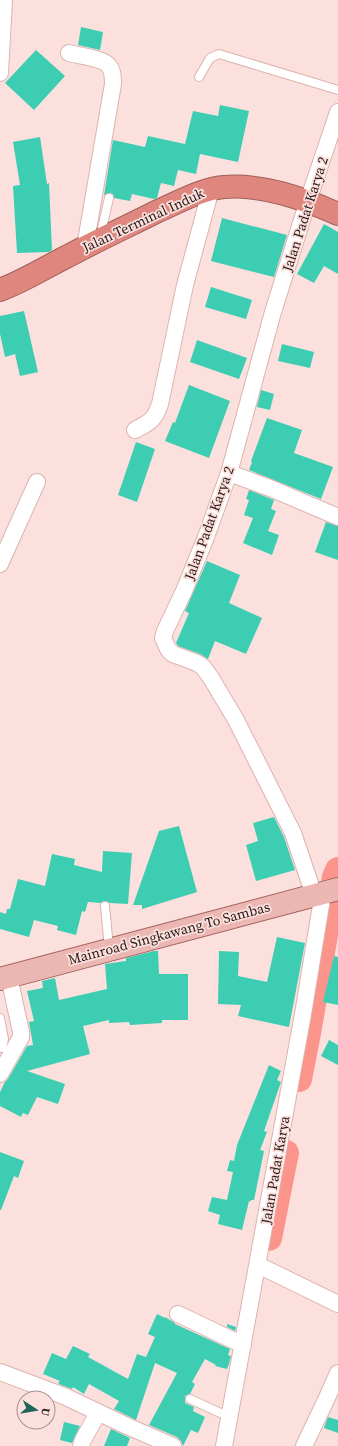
<svg xmlns="http://www.w3.org/2000/svg" width="338" height="1446" viewBox="0 0 338 1446" font-family="'Source Serif 4',serif">
  <style>
    .lines { fill: none; stroke-linecap: round; stroke-linejoin: round }
    .river { stroke: #fb948a; stroke-width: 26 }
    .building { fill: #3ccdb3 }
    .lane-casing { stroke: #ddb3ae; stroke-width: 10 }
    .street-casing { stroke: #ddb3ae; stroke-width: 18 }
    .primary-casing { stroke: #9f605a; stroke-width: 24 }
    .highway-casing { stroke: #9f605a; stroke-width: 24 }
    .lane { stroke: #fff; stroke-width: 8 }
    .street { stroke: #fff; stroke-width: 16 }
    .primary { stroke: #ecb7b2; stroke-width: 22 }
    .highway { stroke: #df877e; stroke-width: 22 }
    .labels { text-anchor: middle; stroke-width: 3.5; stroke-linejoin: round; paint-order: stroke }
    .street-label { font-size: 14px; fill: #281917; stroke: #fbe0dd }
  </style>
  <rect width="100%" height="100%" fill="#fbe0dd"/>
  <g class="lines">
    <!-- river -->
    <path class="river" d="M299 1079 308 1033 335 877 338 870
      M269 1238C275 1209 280 1181 286 1153"/>
  </g>
  <!-- building -->
  <path class="building" d="M81 27 103 32 100 50 78 45Z
    M36 50 65 76 34 110 5 83Z
    M220 105 249 111 238 162 200 154 196 174 178 170 174 186 161 183 157 198 154 199 132 194 130 201 114 198 113 194 110 193 104 195 113 140 145 147 148 136 185 144 193 111 218 116Z
    M40 137 47 184 49 183 52 250 49 252 17 253 13 186 20 185 13 142Z
    M222 218 287 235 274 277 211 261Z
    M324 224 338 232V274L324 266 314 283 297 274Z
    M211 287 252 300 246 319 205 307Z
    M24 311 38 372 20 376 15 354 5 357 0 334V316Z
    M197 340 247 358 239 379 190 362Z
    M282 344 314 352 310 368 278 361Z
    M189 385 230 401 209 458 165 441 173 422 175 423Z
    M261 390 274 394 270 410 257 407Z
    M267 418 302 430 294 453 333 467 321 499 249 470 252 462 251 461Z
    M136 442 155 449 137 502 118 495Z
    M249 490 274 500 271 509 276 511 268 531 279 535 272 555 243 543 253 518 244 515 249 500 246 499Z
    M326 522 338 526V560L315 552Z
    M207 561 240 575 229 603 262 618 246 654 215 641 208 659 200 654 178 646 176 643 189 613 185 611Z
    M274 817 284 837 295 870 256 881 246 845 258 841 253 823Z
    M179 826 197 892 142 909V905H133L159 831Z
    M103 851 132 853 128 904 110 903 105 901 101 903 88 902 85 912 82 911 76 935 57 930 58 926 34 920 29 937 0 929V912L6 914 7 909H10L18 879 45 886 52 854 75 859 74 865 102 872Z
    M277 937 305 943 289 1027 238 1016 241 1005 218 1004 219 951 239 952 238 976 267 982Z
    M154 951H158L159 974H188V1020H162V1023L130 1025 129 1022 109 1023V1020L83 1026 90 1054 27 1071 65 1084 58 1104 37 1097 28 1115 23 1113 21 1117 0 1106V1092L5 1082 8 1079 27 1046 33 1045 29 1022 34 1021 27 991 43 988 42 981 55 978 59 1000 107 989 105 964 126 961V958Z
    M334 956 338 957V1005L323 1002Z
    M329 1040 338 1045V1065L321 1056Z
    M269 1065 281 1071 277 1080 281 1082 264 1131 267 1132 260 1150 264 1151 254 1200H251L250 1202 249 1201 242 1230 218 1224 220 1215 208 1211 212 1197 227 1200 233 1172 227 1171 230 1160 234 1161 237 1145Z
    M0 1152 24 1161 18 1178 14 1176 1 1210H0Z
    M157 1314 165 1318V1317L175 1323V1324L230 1349 228 1355 231 1356 229 1364 227 1369 215 1366 216 1365 205 1359 192 1382 195 1384 190 1394 185 1396V1403L194 1407 193 1411 205 1417 198 1433 191 1430 183 1446 181 1441 177 1437 149 1425 177 1373 155 1363 136 1420 114 1409 119 1401 89 1384 84 1394 73 1387 72 1389 61 1385 58 1383 60 1381 43 1374 52 1353 66 1359 73 1346 90 1354 88 1357 128 1379 137 1354 146 1357 155 1337 148 1334Z
    M227 1324 236 1327 235 1331 227 1327Z
    M328 1417 338 1420V1433L324 1428Z
    M64 1422 80 1426 72 1443 60 1440Z
    M111 1429 130 1438 127 1446H104Z"/>
  <g class="lines">
    <defs>
      <path id="lane" d="M199 77 210 58 219 54 338 90
        M100 237 109 198
        M105 906 109 948
        M0 1018 4 1039 2 1048H0
        M190 1399 229 1417"/>
      <path id="street" d="M69 53C79 56 103 58 109 66 113 71 113 78 113 84L85 247
        M0 73 4 0
        M135 430C150 422 154 421 160 404L185 285 211 189
        M229 473 270 488 338 517
        M0 564 37 482
        M314 895 293 833 236 720 211 678 203 667 197 663 173 654 168 649 163 638 165 631 184 591 206 537 229 473 273 312 308 201 338 112
        M0 1074 21 1037V1032L9 977
        M258 1265 338 1304
        M178 1314 243 1345
        M0 1372 64 1396 127 1426 173 1446
        M81 1446 83 1440 98 1413
        M224 1446 303 1014 323 893
        M304 1446 326 1400 338 1373"/>
      <path id="primary" d="M0 979 338 889"/>
      <path id="highway" d="M0 290C24 281 46 267 68 256 98 240 128 226 158 211 179 202 201 189 224 187 263 184 302 198 338 214"/>
    </defs>
    <!-- lane casing -->
    <use href="#lane" class="lane-casing"/>
    <!-- street casing -->
    <use href="#street" class="street-casing"/>
    <!-- primary casing -->
    <use href="#primary" class="primary-casing"/>
    <!-- highway casing -->
    <use href="#highway" class="highway-casing"/>
    <!-- lane -->
    <use href="#lane" class="lane"/>
    <!-- street -->
    <use href="#street" class="street"/>
    <!-- primary -->
    <use href="#primary" class="primary"/>
    <!-- highway -->
    <use href="#highway" class="highway"/>
  </g>
  <g class="labels">
    <!-- street labels -->
    <g class="street-label">
      <text transform="translate(305 214) rotate(-72)" y="5">Jalan Padat Karya 2</text>
      <text transform="translate(143 220) rotate(-25)" y="5">Jalan Terminal Induk</text>
      <text transform="translate(209 523) rotate(-70)" y="5">Jalan Padat Karya 2</text>
      <text transform="translate(169 933) rotate(-15)" y="5">Mainroad Singkawang To Sambas</text>
      <text transform="translate(275 1170) rotate(-80)" y="5">Jalan Padat Karya</text>
    </g>
  </g>
  <!-- north arrow -->
  <g transform="translate(36 1410) rotate(102)"><circle r="19" fill="#fbe0dd" stroke="#a7908e"/>
  <path d="M0-3L7 15L0 10L-7 15Z" fill="#206658"/>
  <text y="-6" font-size="11" font-weight="bold" text-anchor="middle" fill="#281917">U</text>
  </g>
</svg>
